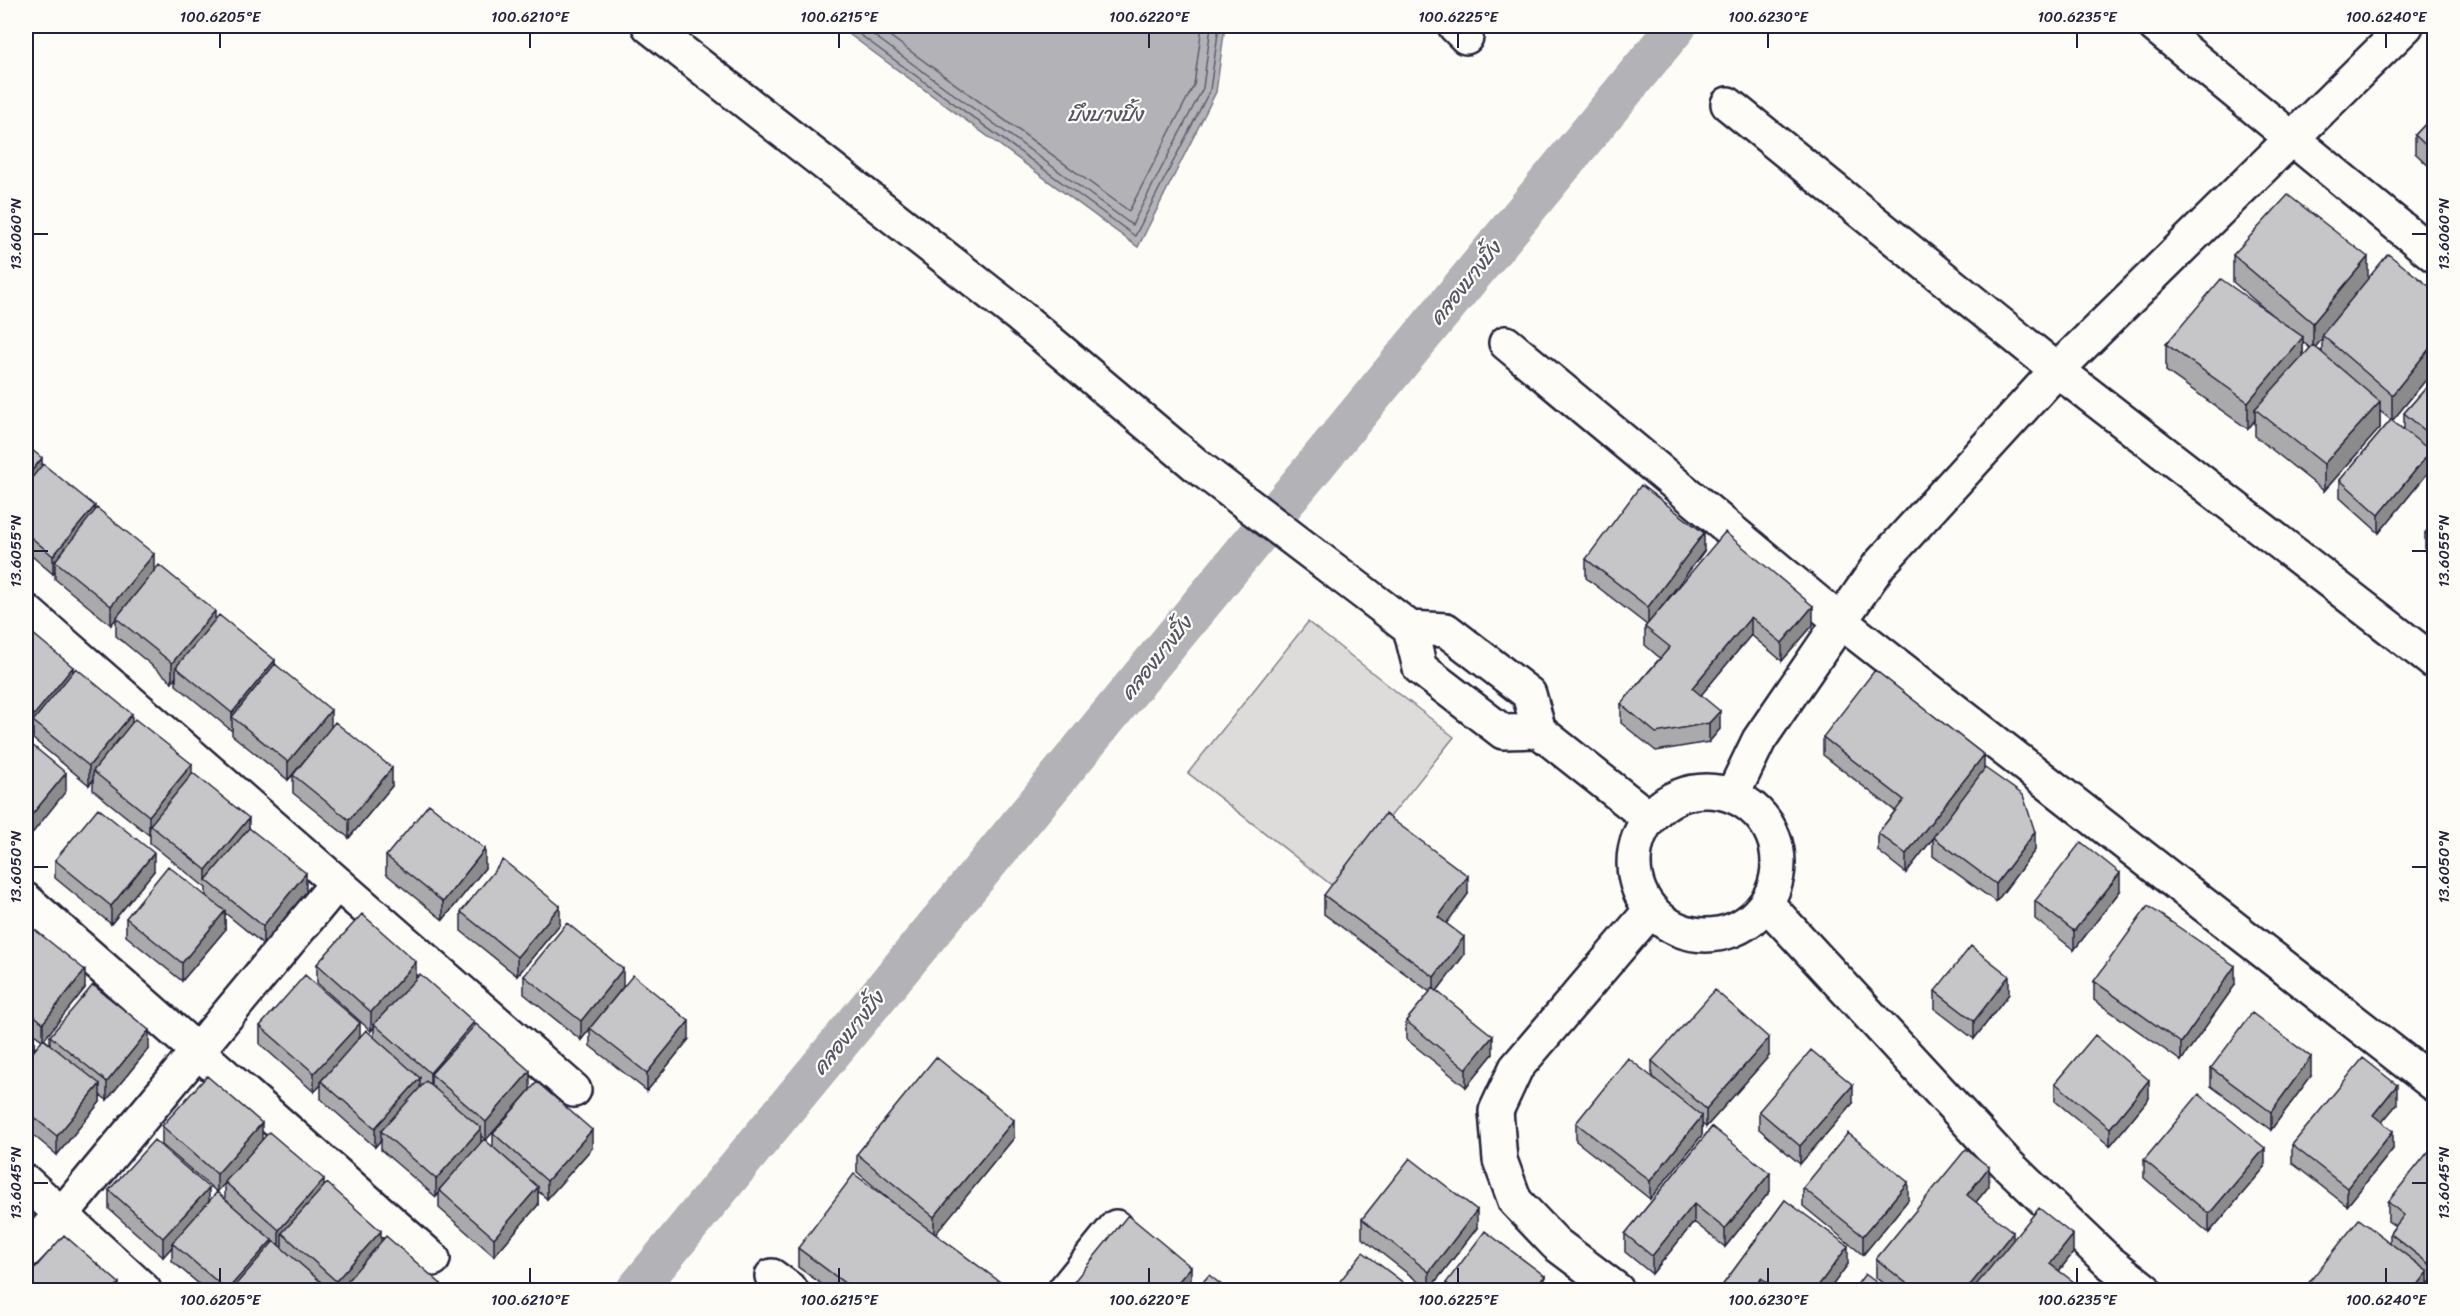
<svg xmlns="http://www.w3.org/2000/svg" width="2460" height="1316" viewBox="0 0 2460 1316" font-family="Sriracha,'Playpen Sans Thai',sans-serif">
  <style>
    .green { fill: #dddcdb; stroke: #807f8b; stroke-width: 1.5 }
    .water { fill: #b2b2b7; stroke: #787885; stroke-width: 1.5 }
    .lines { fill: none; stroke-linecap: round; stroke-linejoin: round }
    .shore { stroke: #5c5c6d; stroke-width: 1.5 }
    .canal { stroke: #b2b2b7; stroke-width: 40 }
    .street-casing { stroke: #22223b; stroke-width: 38 }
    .street { stroke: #fdfcf7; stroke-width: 33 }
    .wall { fill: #aaaaac; stroke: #22223b; stroke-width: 1.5; fill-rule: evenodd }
    .shaded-wall { fill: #8b8b8c; stroke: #22223b; stroke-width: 1.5 }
    .building { fill: #c6c6c8; stroke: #22223b; stroke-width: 1.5 }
    .ticks { fill: none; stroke: #22223b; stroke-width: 2 }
    .labels { text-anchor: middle; stroke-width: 4.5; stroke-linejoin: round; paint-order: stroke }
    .water-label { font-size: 20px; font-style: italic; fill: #545466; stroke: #fdfcf7 }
    .neatline { fill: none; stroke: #22223b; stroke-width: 2 }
    .ticks-label { font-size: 15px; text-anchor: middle; fill: #22223b }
  </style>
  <rect width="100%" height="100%" fill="#fdfcf7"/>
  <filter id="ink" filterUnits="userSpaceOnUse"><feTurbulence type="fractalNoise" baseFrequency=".0167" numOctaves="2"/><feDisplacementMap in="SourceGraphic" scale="12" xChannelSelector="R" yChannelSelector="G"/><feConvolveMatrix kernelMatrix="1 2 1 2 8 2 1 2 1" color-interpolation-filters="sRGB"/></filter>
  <g filter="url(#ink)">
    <!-- green -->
    <path class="green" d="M1308 622 1454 737 1334 887 1188 773Z"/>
    <!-- water -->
    <path class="water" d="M838 26H1225L1216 92 1138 247Z"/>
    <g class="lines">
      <!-- shore -->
      <path class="shore" d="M848 26 1135 236 1210 90 1219 26
        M861 26 1132 225 1203 88 1211 26
        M876 26 1129 211 1194 85 1202 26"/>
      <!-- canal -->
      <path class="canal" d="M636 1290 1677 26"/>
      <defs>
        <path id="street" d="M649 26 1017 314 1196 465 1347 580 1410 628 1446 630 1529 694 1539 731 1649 818
          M1455 26 1466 37
          M2155 26 2434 255
          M1728 104 2057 370 2434 662
          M1506 343 1840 621 2434 1084
          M26 611 574 1090
          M1410 628 1420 668 1503 732 1539 731
          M1634 863a72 72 0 1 1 144 0a72 72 0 1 1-144 0Z
          M1732 796 1759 740 1879 565 2057 370 2406 26
          M26 900 433 1259
          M1766 903 2007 1164 2108 1261 2145 1290
          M26 1182 144 1290
          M26 1251 62 1214 337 883
          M772 1276 791 1290
          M1065 1290 1116 1227
          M1617 1290 1556 1244 1515 1201 1500 1160 1496 1111 1516 1068 1651 910"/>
      </defs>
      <!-- street casing -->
      <use href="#street" class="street-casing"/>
      <!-- street -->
      <use href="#street" class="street"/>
    </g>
    <!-- wall -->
    <path class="wall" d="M2434 115V171L2415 153V135Z
      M2233 255 2368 279 2434 290V370L2392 421 2404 430V413L2434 379V457L2431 454V469L2379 533 2340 498V480L2391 420 2380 411V428L2324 491 2255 436V420L2248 429 2166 371V344L2274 317 2233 282ZM2322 339V352L2315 347ZM2303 342 2310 348 2303 357Z
      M26 445 42 466 95 511 154 571 215 620 275 664 331 727 392 786 349 838 293 793V775L288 780 232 735V731L176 685V677L172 682 116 636V618L111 625 55 579V572L53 574 26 551Z
      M2434 522V560L2425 552V533Z
      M1704 551 1662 607 1813 625 1782 661 1751 635 1701 695 1720 729 1709 742 1656 751 1621 723V704L1660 658 1645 645V627L1647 625 1586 578V559Z
      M26 628 132 723 192 773 249 828 306 892 263 944 225 913V930L182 981 126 936V918L206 896V888L150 843V834L149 835 93 790V780L89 785 33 739V735L30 738 26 734Z
      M1823 737 1984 769 2035 850 1996 902 1933 856V838L1906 873 1878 851V833L1895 811 1823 755Z
      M386 856 485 868 443 920 386 874Z
      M55 860 154 871 111 924 55 878Z
      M2120 891 2074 950 2035 919V901Z
      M1468 894 1446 923 1464 955 1437 991 1493 1054 1466 1087 1406 1039V1021L1430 992 1324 914V895Z
      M461 912 560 924 517 976 461 931Z
      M26 930 85 988 44 1039 50 1044V1036L149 1048 107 1100 100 1095V1102L57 1155 26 1129ZM34 1034 42 1040 34 1050Z
      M317 964 416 979 474 1026 530 1090 486 1140 481 1136V1142L493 1147V1133L592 1148 547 1199 538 1191V1205L494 1256 439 1208V1193L436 1197 381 1150V1140L375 1147 321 1099V1085L314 1092 260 1044V1026L360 1037 374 1038V1027L371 1031 317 983Z
      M524 976 623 987 581 1040 524 994Z
      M2094 981 2235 985 2181 1061 2094 1000Z
      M1935 991 2009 994 1974 1039 1935 1009Z
      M590 1028 689 1039 647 1091 590 1046Z
      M1769 1056 1706 1127 1702 1124V1135L1650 1199 1576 1141V1123L1652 1077V1061Z
      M2211 1068 2311 1076 2271 1130 2211 1086Z
      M2055 1083 2149 1098 2110 1146 2055 1101Z
      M1853 1103 1800 1164 1759 1129V1111Z
      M2397 1104 2382 1122 2393 1149 2347 1206 2292 1163V1145Z
      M162 1126 262 1140 324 1186 381 1242 441 1290H206L172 1261V1247L163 1257 109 1209V1190L209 1201 225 1199V1183L217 1192 162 1145Z
      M1712 1127 1770 1191 1725 1247 1694 1222 1652 1274 1625 1252V1234Z
      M1014 1138 935 1234 1007 1290H830L798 1267V1248L897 1206 857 1172V1154Z
      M2434 1156V1283L2433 1285 2428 1281V1290L2390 1244V1233L2395 1226 2388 1221V1202Z
      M2144 1160 2265 1167 2209 1233 2144 1178Z
      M1989 1186 1976 1202 2013 1240 2073 1253 2059 1271 2078 1290H1893L1876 1278V1259Z
      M1803 1188 1908 1200 1863 1255 1803 1206Z
      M1785 1200 1848 1264 1829 1290H1719Z
      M1362 1219 1477 1228 1429 1290 1362 1238Z
      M1446 1283 1545 1290H1446Z
      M1072 1284 1191 1290H1072Z"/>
    <!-- shaded-wall -->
    <path class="shaded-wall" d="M2368 257V284L2322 335V339L2313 350V323Z
      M2303 337V364L2255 409V420L2248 429V402Z
      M2434 343V370L2392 421V395Z
      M2380 402V428L2324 491V464Z
      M2431 451V469L2379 533V515Z
      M42 458V477L26 496V478Z
      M95 506V524L55 561V572L53 574V556Z
      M1704 533V551L1648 625V607Z
      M154 554V572L111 625V606Z
      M1813 606V625L1782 661V643Z
      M215 611V629L176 667V677L172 682V663Z
      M1751 617V635L1692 706V688Z
      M275 660V678L232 717V731V713Z
      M73 667V685L33 721V735L30 738V720Z
      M331 710V728L288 780V762Z
      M1720 711V729L1709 742V723Z
      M132 714V732L93 771V780L89 785V766Z
      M1984 755V773L1906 873V854Z
      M192 764V783L150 825 149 835V816Z
      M392 768V786L349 838V820Z
      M66 773V791L26 841V822Z
      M249 818V836L206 880V870Z
      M2035 832V850L1996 902V884Z
      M485 849V868L443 920V902Z
      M154 853V871L111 924V906Z
      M306 873V892L263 944V926Z
      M2120 873V891L2074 950V931Z
      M1468 876V894L1438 935V917Z
      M560 906V924L517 976V957Z
      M225 911V930L182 981V963Z
      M1464 937V955L1434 995V977Z
      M416 962V980L374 1024V1027L371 1031V1012Z
      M2235 966V985L2181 1061V1043Z
      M623 969V987L581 1040V1021Z
      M85 970V988L43 1041V1023Z
      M2009 976V994L1974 1039V1021Z
      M689 1021V1039L647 1091V1073Z
      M474 1022V1040L431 1074V1089L430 1091V1073Z
      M360 1023V1041L321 1081V1085L314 1092V1073Z
      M149 1030V1048L107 1100V1082Z
      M34 1033V1052L26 1062V1044Z
      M1493 1036V1054L1466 1087V1069Z
      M1769 1038V1056L1706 1127V1109Z
      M2311 1057V1076L2271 1130V1112Z
      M530 1071V1090L486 1140V1122Z
      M420 1078V1097L381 1131V1140L375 1147V1128Z
      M2149 1080V1098L2110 1146V1128Z
      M100 1084V1102L57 1155V1136Z
      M1853 1085V1103L1800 1164V1146Z
      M2397 1085V1104L2373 1133V1115Z
      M1702 1116V1135L1650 1199V1181Z
      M1014 1120V1138L934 1236V1217Z
      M262 1123V1142L217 1192V1174Z
      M481 1128V1147L439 1190V1193L436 1197V1179Z
      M592 1130V1148L547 1199V1181Z
      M2393 1131V1149L2347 1206V1188Z
      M2265 1148V1167L2209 1233V1214Z
      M1989 1167V1186L1967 1213V1195Z
      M1770 1173V1191L1725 1247V1229Z
      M324 1179V1198L282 1233V1246L279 1248V1230Z
      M1908 1182V1200L1863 1255V1236Z
      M538 1187V1205L494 1256V1238Z
      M209 1188V1206L172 1243V1247L163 1257V1238Z
      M1694 1204V1222L1652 1274V1256Z
      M1477 1210V1228L1429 1290V1272Z
      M381 1231V1249L342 1287V1290H336V1281Z
      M2013 1232V1250L1980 1290H1966Z
      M2073 1235V1253L2050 1282V1264Z
      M272 1240V1258L243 1290H227Z
      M1848 1246V1264L1829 1290H1815Z
      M2434 1265V1283L2433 1285V1267Z
      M1191 1267V1290H1171Z
      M2428 1272V1290H2414Z
      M1545 1276V1290H1533Z
      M1761 1278V1290H1752Z
      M119 1283V1290H112Z
      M441 1284V1290H435Z"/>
    <!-- building -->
    <path class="building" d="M2434 115V153L2415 135Z
      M2288 195 2368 257 2313 323 2233 255Z
      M2388 254 2434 290V343L2392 395 2322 335Z
      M2221 279 2303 337 2248 402 2166 344Z
      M2313 345 2380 402 2324 464 2255 409Z
      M2434 379V438L2404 413Z
      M2391 420 2431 451 2379 515 2340 480Z
      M26 445 42 458 26 478Z
      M43 464 95 506 53 556 26 533V485Z
      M1641 485 1704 533 1648 607 1586 559Z
      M97 508 154 554 111 606 55 561Z
      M2434 522V541L2425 533Z
      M1725 532 1813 606 1782 643 1751 617 1692 688 1720 711 1709 723 1656 733 1621 704 1670 647 1645 627Z
      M159 565 215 611 172 663 116 618Z
      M219 615 275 660 232 713 176 667Z
      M26 628 73 667 30 720 26 716Z
      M275 664 331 710 288 762 232 717Z
      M76 668 132 714 89 766 33 721Z
      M1875 670 1984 755 1906 854 1878 833 1904 800 1823 737Z
      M135 719 192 764 149 816 93 771Z
      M335 722 392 768 349 820 293 775Z
      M26 740 66 773 26 822Z
      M1985 768 2023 795 2035 832 1996 884 1933 837Z
      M193 773 249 818 206 870 150 825Z
      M429 804 485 849 443 902 386 856Z
      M98 808 154 853 111 906 55 860Z
      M1385 814 1468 876 1438 917 1464 937 1434 977 1324 895Z
      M249 828 306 873 263 926 206 880Z
      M2081 842 2120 873 2074 931 2035 901Z
      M503 860 560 906 517 957 461 912Z
      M168 866 225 911 182 963 126 918Z
      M2148 906 2235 966 2181 1043 2094 981Z
      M362 914 416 962 371 1012 317 964Z
      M567 923 623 969 581 1021 524 976Z
      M29 925 85 970 43 1023 26 1009V930Z
      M1971 946 2009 976 1974 1021 1935 991Z
      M420 974 474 1022 430 1073 374 1024Z
      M305 975 360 1023 314 1073 260 1026Z
      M633 975 689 1021 647 1073 590 1028Z
      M93 985 149 1030 107 1082 50 1036Z
      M1433 988 1493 1036 1466 1069 1406 1021Z
      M1715 990 1769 1038 1706 1109 1652 1061Z
      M2252 1013 2311 1057 2271 1112 2211 1068Z
      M476 1024 530 1071 486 1122 431 1074Z
      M26 1026 34 1033 26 1044Z
      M366 1030 420 1078 375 1128 321 1081Z
      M2095 1035 2149 1080 2110 1128 2055 1083Z
      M43 1039 100 1084 57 1136 26 1111V1061Z
      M1811 1050 1853 1085 1800 1146 1759 1111Z
      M936 1057 1014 1120 934 1217 857 1154Z
      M1628 1058 1702 1116 1650 1181 1576 1123Z
      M2363 1058 2397 1085 2373 1115 2393 1131 2347 1188 2292 1145Z
      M207 1076 262 1123 217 1174 162 1126Z
      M426 1081 481 1128 436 1179 381 1131Z
      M537 1082 592 1130 547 1181 493 1133Z
      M2199 1094 2265 1148 2209 1214 2144 1160Z
      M1712 1127 1770 1173 1725 1229 1694 1204 1652 1256 1625 1234Z
      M269 1132 324 1179 279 1230 225 1182Z
      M1848 1133 1908 1182 1863 1236 1803 1188Z
      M484 1139 538 1187 494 1238 439 1190Z
      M154 1140 209 1188 163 1238 109 1190Z
      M1966 1149 1989 1167 1967 1195 2013 1232 1966 1290H1915L1876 1259Z
      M2428 1152 2434 1156V1265L2433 1267 2390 1233 2404 1215 2388 1202Z
      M1410 1158 1477 1210 1429 1272 1362 1219Z
      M854 1174 1007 1287 1004 1290H854L798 1248Z
      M327 1183 381 1231 336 1281 282 1233Z
      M217 1192 272 1240 227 1290 172 1243Z
      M1785 1200 1848 1246 1815 1290H1779L1761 1278 1752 1290H1719Z
      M2039 1208 2073 1235 2050 1264 2078 1285 2073 1290H1972Z
      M1128 1215 1191 1267 1171 1290H1080L1072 1284Z
      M2359 1219 2428 1272 2414 1290H2303Z
      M1485 1231 1545 1276 1533 1290H1456L1446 1283Z
      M64 1235 119 1283 112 1290H26V1278Z
      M386 1236 441 1284 435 1290H346L342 1287Z
      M274 1241 329 1289 327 1290H231Z
      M1363 1252 1413 1290H1333Z
      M1865 1274 1887 1290H1853Z
      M1209 1275 1228 1290H1196Z"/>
  </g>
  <!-- ticks -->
  <path class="ticks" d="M220 33V48M530 33V48M839 33V48M1149 33V48M1458 33V48M1768 33V48M2077 33V48M2386 33V48M33 234H48M2412 234H2427M33 551H48M2412 551H2427M33 867H48M2412 867H2427M33 1183H48M2412 1183H2427M220 1268V1283M530 1268V1283M839 1268V1283M1149 1268V1283M1458 1268V1283M1768 1268V1283M2077 1268V1283M2386 1268V1283"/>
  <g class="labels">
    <!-- water labels -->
    <g class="water-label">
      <text x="1105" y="121">บึงบางปิ้ง</text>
      <text transform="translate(1465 283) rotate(-51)" y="7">คลองบางปิ้ง</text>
      <text transform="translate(1156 658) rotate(-51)" y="7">คลองบางปิ้ง</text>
      <text transform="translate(848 1033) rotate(-51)" y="7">คลองบางปิ้ง</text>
    </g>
  </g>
  <!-- margin -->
  <rect width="2460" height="1316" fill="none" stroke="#fdfcf7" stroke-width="66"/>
  <rect x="33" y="33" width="2394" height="1250" class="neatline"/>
  <g class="ticks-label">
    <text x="220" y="22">100.6205°E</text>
    <text x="530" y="22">100.6210°E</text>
    <text x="839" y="22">100.6215°E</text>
    <text x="1149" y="22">100.6220°E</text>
    <text x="1458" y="22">100.6225°E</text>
    <text x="1768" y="22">100.6230°E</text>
    <text x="2077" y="22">100.6235°E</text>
    <text x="2386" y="22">100.6240°E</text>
    <text transform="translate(16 234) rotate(-90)" y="5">13.6060°N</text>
    <text transform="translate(2444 234) rotate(-90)" y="5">13.6060°N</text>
    <text transform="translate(16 551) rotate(-90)" y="5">13.6055°N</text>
    <text transform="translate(2444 551) rotate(-90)" y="5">13.6055°N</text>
    <text transform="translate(16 867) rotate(-90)" y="5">13.6050°N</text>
    <text transform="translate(2444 867) rotate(-90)" y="5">13.6050°N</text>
    <text transform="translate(16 1183) rotate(-90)" y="5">13.6045°N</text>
    <text transform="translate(2444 1183) rotate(-90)" y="5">13.6045°N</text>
    <text x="220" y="1305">100.6205°E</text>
    <text x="530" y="1305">100.6210°E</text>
    <text x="839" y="1305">100.6215°E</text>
    <text x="1149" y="1305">100.6220°E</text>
    <text x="1458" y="1305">100.6225°E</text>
    <text x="1768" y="1305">100.6230°E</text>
    <text x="2077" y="1305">100.6235°E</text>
    <text x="2386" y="1305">100.6240°E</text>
  </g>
</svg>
